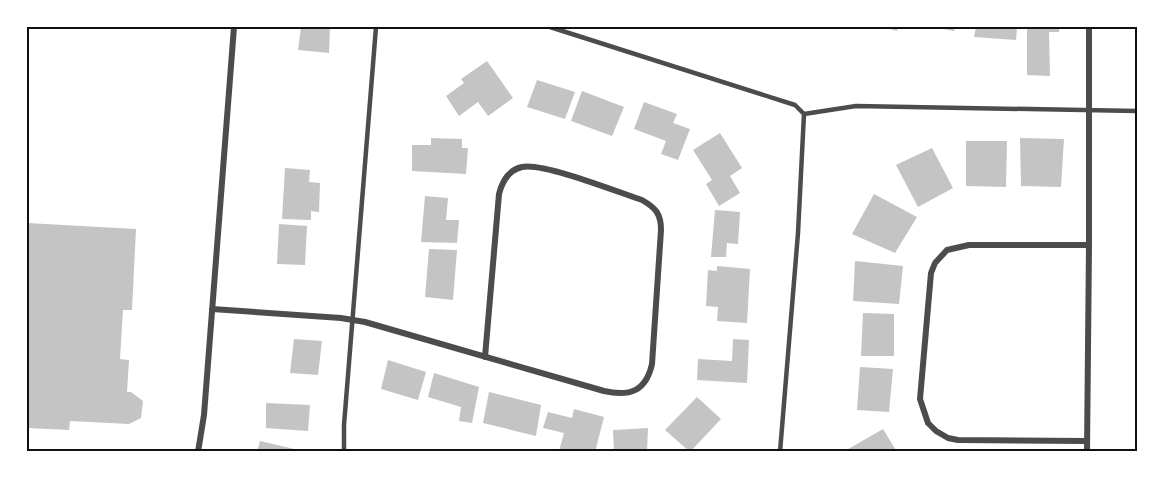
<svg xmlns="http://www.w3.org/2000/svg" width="1164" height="479" viewBox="0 0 1164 479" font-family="'Libre Baskerville',serif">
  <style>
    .building { fill: #c4c4c4 }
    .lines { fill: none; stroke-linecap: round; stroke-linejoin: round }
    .service { stroke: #4c4c4c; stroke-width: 4.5 }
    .minor { stroke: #4c4c4c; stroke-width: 6 }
    .neatline { fill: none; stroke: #111; stroke-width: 2 }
  </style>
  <rect width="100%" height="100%" fill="#fff"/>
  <!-- building -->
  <path class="building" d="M301 27H330L329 53 298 50Z
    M883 27H898L897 31Z
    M933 27H955L954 31Z
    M976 27H1017L1016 40 974 37Z
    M1027 27H1059V32H1049L1050 76 1027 75Z
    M487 61 513 98 488 116 478 102 459 116 446 96 464 83 461 79Z
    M537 80 575 92 565 119 527 107Z
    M582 91 624 107 612 136 571 121Z
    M644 102 677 114 673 123 690 129 678 160 661 154 666 141 634 129Z
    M720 133 742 168 730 176 740 193 719 206 706 184 712 180 693 150Z
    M431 138 462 139V148H468L466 174 412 171V145H431Z
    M1020 138 1064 139 1061 187 1021 186Z
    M966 141H1007L1006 187 966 186Z
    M932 148 953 188 918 207 896 165Z
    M285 168 310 170 309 182 320 183 319 212 311 211V220L282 219Z
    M874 194 917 217 895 253 852 234Z
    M425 196 448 198 446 220H459L457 243 421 242Z
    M715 210 740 212 738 244 727 243 726 257H711Z
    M27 223 136 229 132 310H123L120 359 129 360 127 392H131L143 401 141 418 129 424 70 421 69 430 27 428Z
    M279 224 307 226 305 265 277 264Z
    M429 249 457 250 453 300 425 297Z
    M855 261 903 266 899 304 853 301Z
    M717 266 750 269 747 323 717 321 718 307 706 306 708 270 717 271Z
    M863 313 894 314V356H861Z
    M294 339 322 341 318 375 290 373Z
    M733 339 749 340 747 383 697 380 698 359 732 361Z
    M388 360 426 372 418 400 381 389Z
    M860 367 893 369 889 412 857 410Z
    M434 373 479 387 472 423 459 421 461 407 428 397Z
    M489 392 541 405 536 436 483 423Z
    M697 397 721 419 690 452 665 430Z
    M266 403 310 405 308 431 266 428Z
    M574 409 604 417 595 452 559 451 564 433 543 428 548 412 572 418Z
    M648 428 647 452H614L613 430Z
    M883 429 897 452H843Z
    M260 441 303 451V452H257Z"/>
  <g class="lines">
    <!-- service -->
    <path class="service" d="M550 27 795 105 804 114 856 106 1137 111
      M344 452V425L376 27
      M780 452 798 233 804 114"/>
    <!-- minor -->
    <path class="minor" d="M212 309 341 318 365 322 604 391C630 397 646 391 652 364L661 230C661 214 656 208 642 200 618 192 542 162 522 167 509 170 502 182 499 194L485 357
      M1087 441 958 440 948 438 936 431 928 423 920 399 931 273 935 263 947 250 969 245H1089
      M198 452 204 415 234 27
      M1087 452 1089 245V27"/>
  </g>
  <!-- border -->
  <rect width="1164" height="479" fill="none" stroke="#ffffff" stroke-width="57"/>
  <rect x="28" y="28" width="1108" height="422" class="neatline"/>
</svg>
